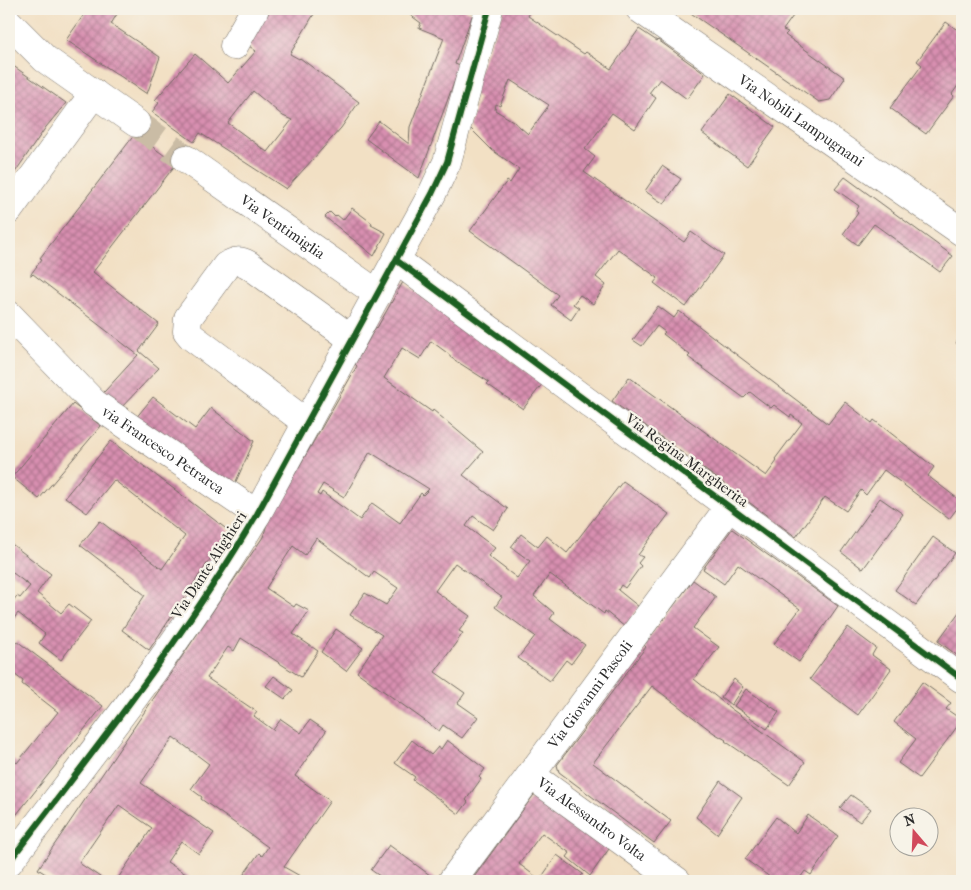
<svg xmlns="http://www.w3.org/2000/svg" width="971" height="890" viewBox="0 0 971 890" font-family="'IM FELL French Canon',serif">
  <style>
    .building { fill: url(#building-cross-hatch); fill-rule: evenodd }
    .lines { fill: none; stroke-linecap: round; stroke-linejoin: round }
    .minor-tunnel { stroke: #cabca5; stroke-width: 28; stroke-dasharray: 28 14; stroke-linecap: butt }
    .minor-casing { stroke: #716a61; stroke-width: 29 }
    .minor { stroke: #fff; stroke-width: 28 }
    .cycleway-casing { stroke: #f7f3e8; stroke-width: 9 }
    .cycleway { stroke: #1b5e20; stroke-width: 6 }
    .labels { text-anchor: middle; stroke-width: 4.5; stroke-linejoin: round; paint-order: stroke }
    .street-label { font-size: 15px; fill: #2b2b2b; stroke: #f7f3e8 }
  </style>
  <defs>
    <pattern id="building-cross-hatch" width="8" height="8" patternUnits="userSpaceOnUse" patternTransform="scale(1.25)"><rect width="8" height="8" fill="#d88fb0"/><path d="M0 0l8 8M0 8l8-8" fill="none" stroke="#af758f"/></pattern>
  </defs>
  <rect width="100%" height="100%" fill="#f7f3e8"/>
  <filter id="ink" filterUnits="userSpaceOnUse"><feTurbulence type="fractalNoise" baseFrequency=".02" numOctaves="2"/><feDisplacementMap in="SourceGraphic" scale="10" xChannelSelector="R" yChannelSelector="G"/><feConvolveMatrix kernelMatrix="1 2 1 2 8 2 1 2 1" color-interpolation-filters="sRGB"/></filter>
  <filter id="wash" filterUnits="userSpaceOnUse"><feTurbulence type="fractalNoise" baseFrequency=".0096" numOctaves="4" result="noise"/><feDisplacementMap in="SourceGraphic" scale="20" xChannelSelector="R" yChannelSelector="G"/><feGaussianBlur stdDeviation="1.12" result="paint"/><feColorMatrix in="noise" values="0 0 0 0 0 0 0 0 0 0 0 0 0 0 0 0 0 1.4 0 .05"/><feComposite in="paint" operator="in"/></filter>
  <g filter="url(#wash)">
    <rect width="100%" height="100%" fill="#f2e0c4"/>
    <g id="blocks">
      <!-- building -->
      <path class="building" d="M88 9H120L111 24 160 57 147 94 66 40Z
        M266 9H317L290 54 299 59 300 58 359 102 341 128 286 189 200 133 194 142 152 112 159 103 155 100 195 54 228 83 256 51 246 44ZM253 91 283 116 292 120 267 152 228 123Z
        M402 9H465V10L473 13 455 64 460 66 419 178 366 139 379 121 409 144 410 127 444 38 419 28 421 23Z
        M504 9H532L528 16 584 54 586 52 611 69 639 29 657 41 658 40 705 74 687 99 660 79 649 93 656 98 635 129 612 113 585 149 595 157 584 172 684 242 691 232 724 255 686 307 654 283 658 278 618 249 596 277 606 285 593 304 580 295 573 304 579 308 571 320 551 305 558 295 470 231 507 181 510 183 519 169 492 150 469 127 479 97 470 93ZM510 80 549 105 528 134 513 121 495 110 496 104 500 106Z
        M685 9H798L783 30 788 32 785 35 845 78 830 100 819 102Z
        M946 22 962 33V80L952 94 954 96 926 134 890 108 922 65 917 61Z
        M9 63 66 103 46 127 9 181Z
        M730 94 775 127 747 166 702 133Z
        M135 134 176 164 93 272 159 324 139 351 159 368 119 410 94 403 138 355 33 274 31 276V274L42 259 40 258Z
        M662 166 681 179 664 204 645 191Z
        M845 177 953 256 940 272 874 224 858 245 843 234 858 213 856 211 859 206 835 189Z
        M352 208 372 223 371 225 386 233 374 256 325 217 330 212 335 217 337 215 343 220Z
        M403 282 543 383 523 409 487 384 489 382 450 357V355L431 341 420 359 402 348 384 378 432 412 433 410 483 452 463 475 508 509 493 530 473 516 466 526 495 548 488 556 517 578 530 561 511 547 521 534 538 547 547 536 567 553 623 481 669 514 638 555 643 557 638 563 641 566 625 588 621 585 618 590 639 607 625 627 605 611 604 614 550 574 534 596 554 613 550 619 585 645 571 664 566 660 550 681 518 658 535 636 495 607 502 597 500 596 455 563 435 591 470 616 459 631 463 633 435 672 465 693 458 703 478 717 462 738 443 725 439 731 357 672 382 635 350 615 365 593 386 605 398 588 374 572 370 578 316 538 305 555 293 546 266 588 294 607 296 604 309 611 293 634 318 651 309 665 301 677 241 638 234 651 228 647 207 678 257 712 254 716 273 730 281 719 301 733 310 720 326 731 295 776 330 801 284 867 307 880 306 881H239L259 853 262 856 268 847 201 799 202 797 191 789 209 764 173 737 141 783 214 833 199 854 181 841 167 862 189 876 185 881H116L152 828 119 805 79 863 106 881H56L38 869 263 537 268 521 357 366 355 364 376 327 377 328ZM370 452 429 489 423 495 421 493 400 523 372 503 360 520 322 492 320 496 317 494 323 484 344 497Z
        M658 306 674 318 679 311 828 424 845 402 872 423 874 420 934 467 928 476 962 502 949 519 884 470 866 495 861 490 846 511 825 497 796 537 612 401 629 377 766 476 777 461 775 459 802 423 791 415 790 417 774 405 771 408 750 392 744 398 688 357 690 355 663 334 665 332 657 326 642 346 633 340Z
        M962 335V348L956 343Z
        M153 397 195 429 211 408 254 441 229 497 135 419Z
        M73 404 101 426 39 499 12 477Z
        M111 441 229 531 149 650 122 630 145 595 80 545 100 521 162 569 185 536 114 480 87 513 65 497Z
        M880 498 903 514 863 569 841 552Z
        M732 529 838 606 799 662 774 644 800 609 738 564 724 584 703 569Z
        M933 537 955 553 916 605 895 590Z
        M9 542 51 574 37 593 61 613 69 604 91 621 61 660 39 643 45 634 18 613 9 625V602L10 604 17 596 20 598 30 586 9 570Z
        M693 580 716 597 693 628 719 647 694 679 730 708 805 762 789 785 744 754 725 741 726 740 714 733 652 686 593 763 671 821 654 843 559 772 557 765 646 647 644 645Z
        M962 608V659L938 641Z
        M848 627 876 648 872 655 891 669 858 715 810 679Z
        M336 629 363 648 346 671 321 652Z
        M17 641 103 706 9 824V756L17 763 58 712 22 684 23 681 9 670V651Z
        M274 676 293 690 285 699 266 686Z
        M734 679 743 687 731 705 721 697Z
        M922 682 951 703 946 709 962 720 919 778 898 763 916 739 894 722Z
        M746 689 779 712 767 729 734 706Z
        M412 740 431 755 438 747 441 749 447 740 485 769 479 777 481 779 466 800 468 802 459 814 413 780 415 777 395 763Z
        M720 781 742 797 717 834 696 817Z
        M536 792 611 846 590 876 567 857 570 853 542 833 519 864 535 876 531 881H480L474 877Z
        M851 795 871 809 860 822 840 808Z
        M808 815 838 836 811 875 805 871 798 881H773L774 880 745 859 776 817 796 833Z
        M389 845 438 881H387L371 870Z
        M557 855 583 874 577 881H539Z"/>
    </g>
  </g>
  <g filter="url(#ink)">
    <use href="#blocks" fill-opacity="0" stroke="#716a61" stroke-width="1"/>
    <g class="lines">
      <!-- minor-tunnel -->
      <path class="minor-tunnel" d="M136 123 186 159"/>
      <defs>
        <g id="minor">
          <path id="s1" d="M640 9 962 232"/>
          <path d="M9 23 45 59 136 123"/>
          <path d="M234 46 255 9"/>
          <path id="s2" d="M186 159 378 294"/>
          <path d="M9 210 94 93"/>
          <path d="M396 260 962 679"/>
          <path id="s3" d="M9 315 94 403 257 514"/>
          <path d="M307 423 192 337 187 331 188 318 226 266C235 260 240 260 249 265L352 339"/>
          <path id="s4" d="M531 775 677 881"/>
          <path d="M9 862C95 749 185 637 257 514L432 194 447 162 489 9"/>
          <path id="s5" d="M452 881 729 507"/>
        </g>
      </defs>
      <!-- minor casing -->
      <use href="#minor" class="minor-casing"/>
      <!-- minor -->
      <use href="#minor" class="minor"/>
      <defs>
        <path id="cycleway" d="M396 260 962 679
          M9 862C95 749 185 637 257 514L432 194 447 162 489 9"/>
      </defs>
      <!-- cycleway casing -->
      <use href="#cycleway" class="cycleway-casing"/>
      <!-- cycleway -->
      <use href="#cycleway" class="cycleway"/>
    </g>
  </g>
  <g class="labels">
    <!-- street labels -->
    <g class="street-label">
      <text dy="5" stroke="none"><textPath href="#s1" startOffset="196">Via Nobili Lampugnani</textPath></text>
      <text dy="5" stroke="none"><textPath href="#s2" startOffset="118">Via Ventimiglia</textPath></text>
      <text dy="5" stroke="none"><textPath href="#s3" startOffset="206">via Francesco Petrarca</textPath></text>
      <text transform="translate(687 460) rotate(36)" y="5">Via Regina Margherita</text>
      <text transform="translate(209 565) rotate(-57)" y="5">Via Dante Alighieri</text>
      <text dy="5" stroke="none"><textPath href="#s5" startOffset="232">Via Giovanni Pascoli</textPath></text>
      <text dy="5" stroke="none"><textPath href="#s4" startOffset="75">Via Alessandro Volta</textPath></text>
    </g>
  </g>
  <!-- margin -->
  <rect width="971" height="890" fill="none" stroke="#f7f3e8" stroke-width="30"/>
  <!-- north arrow -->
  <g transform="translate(914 832) rotate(341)"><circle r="24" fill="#f7f3e8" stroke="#a5a39c"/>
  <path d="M0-4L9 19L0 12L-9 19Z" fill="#d1495b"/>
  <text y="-8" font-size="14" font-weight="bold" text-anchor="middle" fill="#2b2b2b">N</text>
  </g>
</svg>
